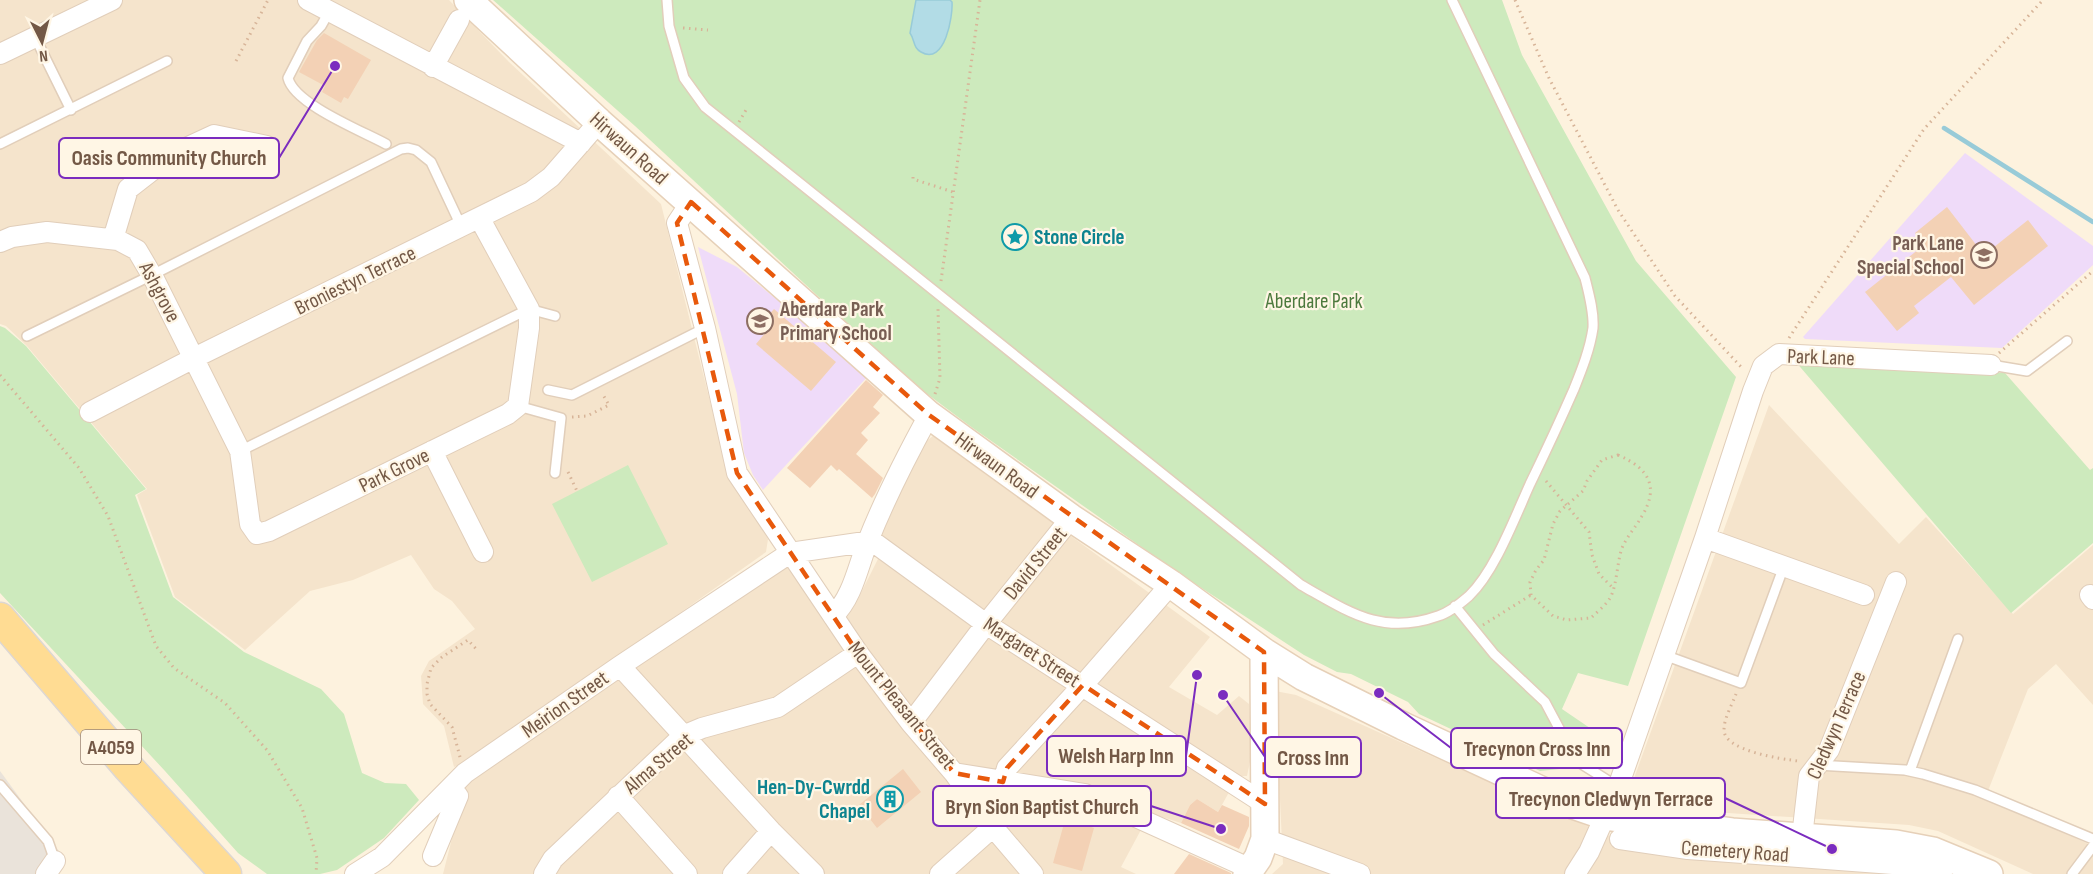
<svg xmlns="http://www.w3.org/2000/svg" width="2093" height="874" viewBox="0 0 2093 874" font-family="'Sofia Sans Condensed',sans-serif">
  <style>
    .residential { fill: #f5e4cc }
    .industrial { fill: #eae3da }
    .education { fill: #efdbf9 }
    .green { fill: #cdeabd }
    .water { fill: #b2dce6; stroke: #98cbd8; stroke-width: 1.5 }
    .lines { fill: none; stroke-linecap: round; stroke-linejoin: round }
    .stream { stroke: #98cbd8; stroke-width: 4.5 }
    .building { fill: #f3d1b5 }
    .service-casing { stroke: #e1ceba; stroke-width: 12 }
    .minor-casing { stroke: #e1ceba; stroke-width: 22 }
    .secondary-casing { stroke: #e6d0b8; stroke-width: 30 }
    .primary-casing { stroke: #ddd7d3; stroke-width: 33 }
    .path { stroke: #d7b498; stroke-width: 3; stroke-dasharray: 1.5 4.5; stroke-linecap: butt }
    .service { stroke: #fff; stroke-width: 9 }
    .minor { stroke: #fff; stroke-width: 20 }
    .secondary { stroke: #fff; stroke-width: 27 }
    .primary { stroke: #ffdc93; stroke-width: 30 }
    .marked { fill: none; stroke: #e8590c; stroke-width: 4.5; stroke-dasharray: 12 8; stroke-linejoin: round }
    .labels { text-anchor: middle; stroke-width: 4.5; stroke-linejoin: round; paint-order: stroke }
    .shield { fill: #fff6e5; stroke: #9d8776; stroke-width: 1.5 }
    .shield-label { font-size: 20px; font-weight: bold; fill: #735846 }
    .street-label { font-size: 21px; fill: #735846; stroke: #fff6e5 }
    .culture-label { font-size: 21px; font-weight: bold; fill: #0d838f; stroke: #fff6e5; text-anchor: start }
    .education-label { font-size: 21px; font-weight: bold; fill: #785e54; stroke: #fff6e5; text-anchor: end }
    .park-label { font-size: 21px; fill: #4c793d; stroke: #fff6e5 }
    .leader { fill: none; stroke: #7b2cbf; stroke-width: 2 }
    .callout-dot { fill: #7b2cbf; stroke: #fff6e5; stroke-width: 2 }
    .callout { fill: #fff6e5; stroke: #7b2cbf; stroke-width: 2 }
    .callout-label { font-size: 22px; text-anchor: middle; font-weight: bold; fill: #735846 }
  </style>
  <rect width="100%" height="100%" fill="#fdf2de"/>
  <!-- residential -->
  <path class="residential" d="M0 0H449L509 62 661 204 728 474 768 539 766 552 472 760 454 767 444 726 423 704 421 676 429 661 475 629 452 601 434 589 411 555 353 580 310 591 245 650 175 597 137 495 147 489 27 346 6 326 0 324Z
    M1769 405 1899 544 1926 517 2013 614 2093 545V705L2056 664 2028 689 1986 796 2093 846V874H2033L1938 831 1909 825 1624 806Z
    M933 436 1210 637 1169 687 1217 715 1239 696 1249 704 1251 757 1247 776H1238L1218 812 1197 799 1190 805 1181 823 1150 813 1121 867 1136 874H443L466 783 775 567 787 566 834 632 858 599 878 559 882 534 921 445Z
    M1275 691 1296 695 1636 848 1921 874H1272L1283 864Z"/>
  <!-- industrial -->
  <path class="industrial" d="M0 771 66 861 63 864 38 874H0Z"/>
  <!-- education -->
  <path class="education" d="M1965 153 2093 246V265L2002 348 1805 339 1803 337Z
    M698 247 737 267 869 375 763 490 753 475 744 453 737 394Z"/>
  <!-- green -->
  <path class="green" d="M493 0H916L910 34 941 47 952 2 950 0H1502L1522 55 1636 261 1736 377 1628 686 1578 673 1562 709 1609 741 1603 749 1588 759 1569 768 1540 771 1419 714 1408 702 1351 674 1337 672 1304 655 1177 572 970 426 906 378 635 126Z
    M0 326 5 328 26 346 146 489 135 495 173 597 244 652 321 689 344 714 362 773 385 783 406 784 419 800 384 838 337 870 320 874H267L238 853 165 771 0 593Z
    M1795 361 2005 373 2090 470 2093 468V543L2011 613Z
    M628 465 668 544 592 582 552 504Z"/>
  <!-- water -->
  <path class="water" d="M916 0H950L952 2C953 16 945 66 921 52 913 48 915 40 910 33Z"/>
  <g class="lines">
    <!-- stream -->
    <path class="stream" d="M1944 128 2093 222"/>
  </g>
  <!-- building -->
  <path class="building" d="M324 33 371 60 348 99 344 97 341 103 322 92 325 86 299 72 317 40Z
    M1947 207 1984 255 2028 220 2048 246 1974 305 1951 277 1914 306 1919 313 1897 331 1865 292 1924 245 1915 233Z
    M774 309 836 362 811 391 756 344 766 332 759 326Z
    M866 380 883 395 873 407 880 413 861 433 868 440 856 454 883 478 875 494 872 498 839 469 837 471 831 465 810 488 787 468Z
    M903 769 921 792 877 828 859 805Z
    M1197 799 1218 812 1222 805 1249 817V826L1239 849 1181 823 1190 805Z
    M1075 818 1087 822 1086 825 1094 828 1082 871 1053 863 1065 820 1074 823Z
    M1189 854 1231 873V874H1174Z"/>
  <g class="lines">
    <defs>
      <path id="service" d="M667 0 669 26 684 78 705 107 1301 585C1349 612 1382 636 1438 616 1448 613 1461 603 1469 596 1495 571 1515 517 1530 484 1545 453 1560 421 1574 389 1582 369 1590 349 1593 328 1594 312 1589 294 1585 278L1452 0
        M329 12 321 26 307 41 288 78C294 104 362 131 386 144
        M35 37 71 110
        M0 144 167 61
        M27 336 152 275 401 149 408 148 416 150 431 162 462 228
        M1991 365 2027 371 2067 341
        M548 390 572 395 705 328
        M518 406 561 418 555 473
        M240 451 529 309 555 316
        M1455 606 1494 654 1545 702 1561 732 1580 763 1618 787
        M1664 655 1741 683 1784 566
        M1817 765 1905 770 1923 774 1975 790 2093 839
        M1910 771 1958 639
        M0 785 48 841 55 861
        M2072 874 2093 846"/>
      <path id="minor" d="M308 0 581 143
        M0 54 112 0
        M433 67 459 20
        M691 202 677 223 705 328 737 473 858 653 911 723 954 773 1085 794 1251 869
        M113 239 128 189 173 154 214 135 267 146
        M0 242 12 237 47 232 118 240 137 250 154 279 240 451 250 524 257 534 269 531 508 414 518 406 529 328V309L480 219
        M90 412 194 358 531 192 551 177 599 122
        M432 451 483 552
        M1705 538 1864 595
        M2090 595 2093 599
        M833 616C853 597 858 566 868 541 885 498 906 457 929 415
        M620 666 771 831 814 874
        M911 723 986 624 1071 518
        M954 773 993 827 1033 874
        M1003 782 1007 768 1083 685 1171 584
        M618 796 687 874
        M1802 837 1809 776 1829 750 1896 582
        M1265 839 1360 874
        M1620 839 1688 849 1893 864 1942 874
        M433 856 458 796 451 788
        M46 874 55 861
        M355 874 382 857 465 773 620 666 790 553 872 541 986 624 1265 804
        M544 874 553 859 683 736 702 728 778 707 858 653
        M733 874 771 831
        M940 874 993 827
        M1575 874 1589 852 1618 787 1705 538 1753 391 1763 366 1779 354 1991 365"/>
      <path id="secondary" d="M468 0 599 122 929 415 1071 518 1171 584 1264 652 1304 677 1403 726 1573 805 1605 816 1732 832 1896 844 1933 851 1989 874
        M1247 874 1258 858 1265 839 1264 652"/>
      <path id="primary" d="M0 618 127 766 226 874"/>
    </defs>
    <!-- service casing -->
    <use href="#service" class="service-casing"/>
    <!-- minor casing -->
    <use href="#minor" class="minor-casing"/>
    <!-- secondary casing -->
    <use href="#secondary" class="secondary-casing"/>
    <!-- primary casing -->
    <use href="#primary" class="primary-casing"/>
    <!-- path -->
    <path class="path" d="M1515 0 1549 78 1618 210 1675 296 1743 369
      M683 28 708 30
      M236 61 268 0
      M739 122 746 110
      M913 177V179L953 192
      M941 281 980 0
      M1789 338 1924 129 2043 0
      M1999 353 2093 271
      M0 375 79 468 108 516 156 646 174 668 225 703 267 750 302 808 317 858 316 874
      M935 394 940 378 938 309
      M572 417 587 416 609 405 602 393
      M1618 455C1648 468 1660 486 1642 516 1636 527 1627 536 1622 548 1617 562 1617 586 1610 598 1606 605 1597 612 1591 618L1567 620 1553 616 1531 595 1530 582 1536 570 1544 560 1553 524 1560 511 1583 491 1587 481 1602 460Z
      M568 472 577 491
      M1546 481 1589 532 1592 555 1599 574 1613 588
      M1483 625 1531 595
      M1736 694C1732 705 1724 718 1724 730 1724 751 1782 759 1798 761
      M460 757 452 727 430 704 427 694V684L431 668 442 657 468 640 478 651"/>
    <!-- service -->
    <use href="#service" class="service"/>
    <!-- minor -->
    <use href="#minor" class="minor"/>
    <!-- secondary -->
    <use href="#secondary" class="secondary"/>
    <!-- primary -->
    <use href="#primary" class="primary"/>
  </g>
  <!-- marked area -->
  <path class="marked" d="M691 202 929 415 1264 652 1265 804 1083 685 1007 768 1003 782 954 773 858 653 737 473 677 223Z"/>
  <!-- icons -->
  <defs>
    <symbol id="sight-ring" viewBox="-11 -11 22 22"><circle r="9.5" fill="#fff6e5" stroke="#0f9aa8" stroke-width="1.5"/><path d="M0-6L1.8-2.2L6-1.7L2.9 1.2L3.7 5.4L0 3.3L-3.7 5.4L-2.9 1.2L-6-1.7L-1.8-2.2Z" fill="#0f9aa8"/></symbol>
    <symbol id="school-ring" viewBox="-11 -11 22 22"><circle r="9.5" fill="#fff6e5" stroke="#8d6e63" stroke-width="1.5"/><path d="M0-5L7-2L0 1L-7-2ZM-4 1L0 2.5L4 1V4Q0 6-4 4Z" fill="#8d6e63"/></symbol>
    <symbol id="building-ring" viewBox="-11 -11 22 22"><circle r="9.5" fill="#fff6e5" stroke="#0f9aa8" stroke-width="1.5"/><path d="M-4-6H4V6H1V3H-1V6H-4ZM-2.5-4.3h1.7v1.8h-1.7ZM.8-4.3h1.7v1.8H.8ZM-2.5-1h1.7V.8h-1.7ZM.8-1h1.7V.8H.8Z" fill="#0f9aa8"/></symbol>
  </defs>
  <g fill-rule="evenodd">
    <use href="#sight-ring" x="1000" y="222" width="30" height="30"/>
    <use href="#school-ring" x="1969" y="240" width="30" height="30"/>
    <use href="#school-ring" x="745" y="306" width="30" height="30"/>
    <use href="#building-ring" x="875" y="784" width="30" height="30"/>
  </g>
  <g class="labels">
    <!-- shield labels -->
    <rect class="shield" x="81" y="730" width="60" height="34" rx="4.5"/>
    <g class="shield-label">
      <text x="111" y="754">A4059</text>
    </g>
    <!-- street labels -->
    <g class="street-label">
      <text transform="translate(629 148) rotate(42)" y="7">Hirwaun Road</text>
      <text transform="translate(355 280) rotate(-26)" y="7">Broniestyn Terrace</text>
      <text transform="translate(160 292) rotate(62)" y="7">Ashgrove</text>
      <text transform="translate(1821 357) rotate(2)" y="7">Park Lane</text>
      <text transform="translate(997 465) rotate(36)" y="7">Hirwaun Road</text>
      <text transform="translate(394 470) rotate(-26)" y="7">Park Grove</text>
      <text transform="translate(1035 563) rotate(-51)" y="7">David Street</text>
      <text transform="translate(1032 652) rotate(33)" y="7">Margaret Street</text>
      <text transform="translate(565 704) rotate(-35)" y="7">Meirion Street</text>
      <text transform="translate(902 705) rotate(51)" y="7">Mount Pleasant Street</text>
      <text transform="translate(1836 725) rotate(-66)" y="7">Cledwyn Terrace</text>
      <text transform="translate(658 763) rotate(-40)" y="7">Alma Street</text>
      <text transform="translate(1735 851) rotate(4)" y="7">Cemetery Road</text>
    </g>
    <!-- culture labels -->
    <g class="culture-label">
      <text x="1034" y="244">Stone Circle</text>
      <text x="870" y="794" text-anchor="end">Hen-Dy-Cwrdd<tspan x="870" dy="24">Chapel</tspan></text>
    </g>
    <!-- education labels -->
    <g class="education-label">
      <text x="1964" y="250">Park Lane<tspan x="1964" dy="24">Special School</tspan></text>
      <text x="780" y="316" text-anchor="start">Aberdare Park<tspan x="780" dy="24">Primary School</tspan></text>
    </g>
    <!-- park labels -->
    <g class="park-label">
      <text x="1314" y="308">Aberdare Park</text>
    </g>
  </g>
  <!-- callouts -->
  <path class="leader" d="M335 66L279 158M1379 693L1451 748M1197 675L1186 756M1223 695L1265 757M1832 849L1725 798M1221 829L1151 806"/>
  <g class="callout-dot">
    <circle cx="335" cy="66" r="6"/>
    <circle cx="1379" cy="693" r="6"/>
    <circle cx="1197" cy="675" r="6"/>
    <circle cx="1223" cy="695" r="6"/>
    <circle cx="1832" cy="849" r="6"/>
    <circle cx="1221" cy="829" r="6"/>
  </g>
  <g class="callout">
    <rect x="59" y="138" width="220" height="40" rx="6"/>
    <rect x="1451" y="728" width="171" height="40" rx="6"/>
    <rect x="1047" y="736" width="139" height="40" rx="6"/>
    <rect x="1265" y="737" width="96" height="40" rx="6"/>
    <rect x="1496" y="778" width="229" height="40" rx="6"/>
    <rect x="933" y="786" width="218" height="40" rx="6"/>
  </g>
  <g class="callout-label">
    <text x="169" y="165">Oasis Community Church</text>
    <text x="1537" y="756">Trecynon Cross Inn</text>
    <text x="1116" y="763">Welsh Harp Inn</text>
    <text x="1313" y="765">Cross Inn</text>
    <text x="1611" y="806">Trecynon Cledwyn Terrace</text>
    <text x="1042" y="814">Bryn Sion Baptist Church</text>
  </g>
  <!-- north arrow -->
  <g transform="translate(42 42) rotate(174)" stroke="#fff6e5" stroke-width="4.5" paint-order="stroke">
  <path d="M0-4.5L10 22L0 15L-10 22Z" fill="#735846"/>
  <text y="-9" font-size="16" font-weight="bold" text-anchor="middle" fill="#735846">N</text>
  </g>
</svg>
